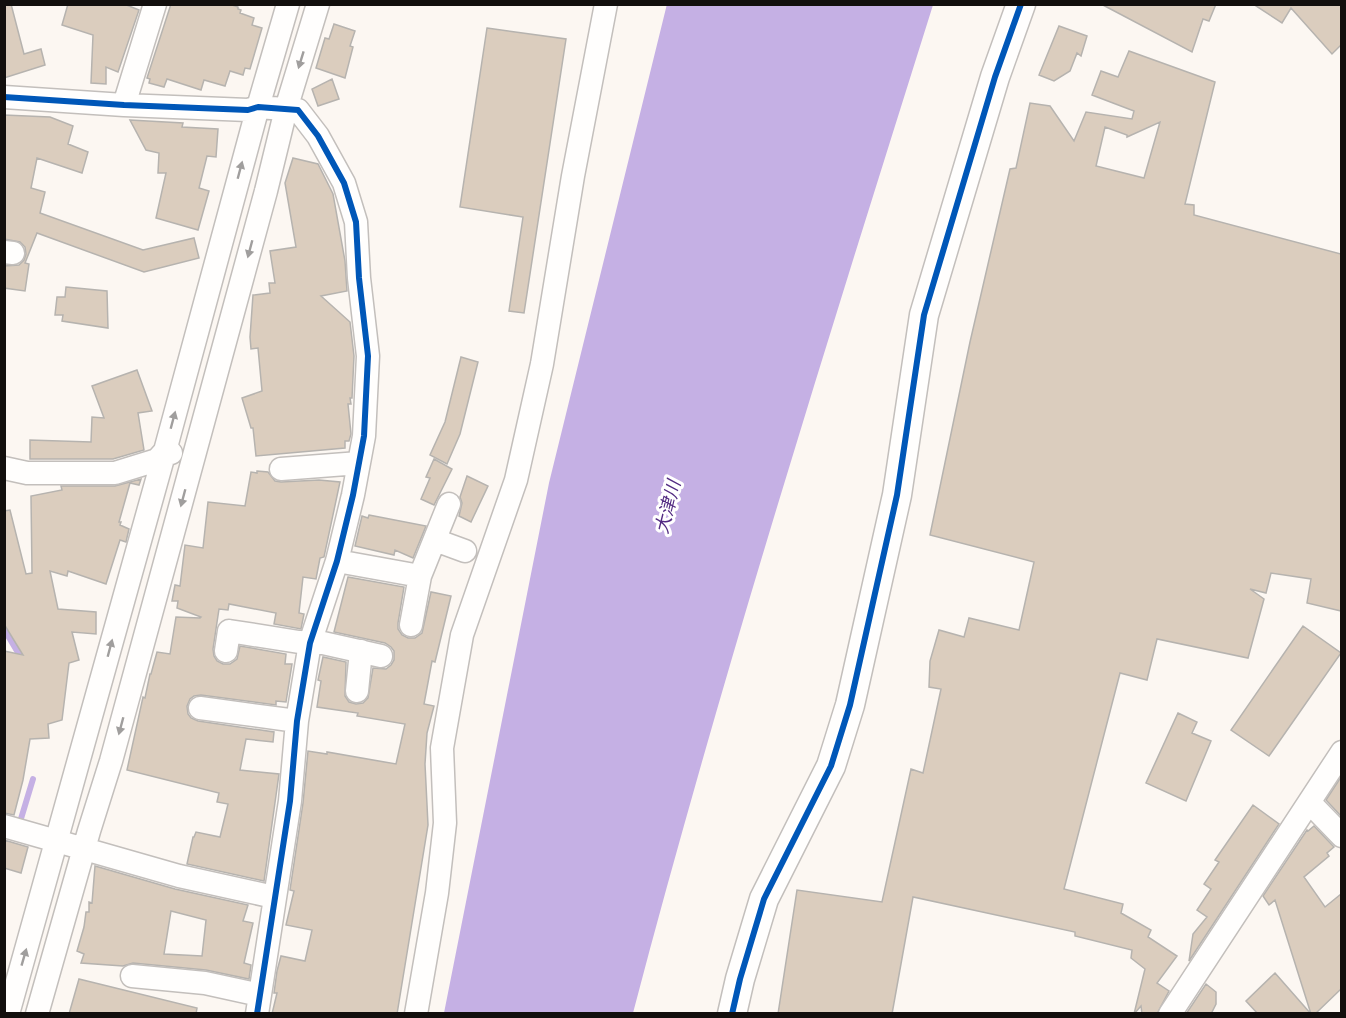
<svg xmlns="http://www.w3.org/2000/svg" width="1346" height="1018" viewBox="0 0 1346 1018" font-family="'Sofia Sans Condensed','Noto Sans JP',sans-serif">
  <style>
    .water { fill: #c5b0e4 }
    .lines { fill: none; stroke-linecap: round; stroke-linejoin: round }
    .stream { stroke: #c5b0e4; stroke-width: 6 }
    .building { fill: #dbcdbe; stroke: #b6b3af; stroke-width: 1.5; fill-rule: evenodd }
    .minor-casing { stroke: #c3bfbc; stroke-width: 25 }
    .tertiary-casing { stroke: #c3bfbc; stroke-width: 31 }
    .minor { stroke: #fffefd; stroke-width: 22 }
    .tertiary { stroke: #fffefd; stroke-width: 28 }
    .cycleway-casing { stroke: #fff; stroke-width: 10 }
    .cycleway { stroke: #0057b8; stroke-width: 6 }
    .oneway { fill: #a09e9d }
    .labels { text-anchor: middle; stroke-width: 6; stroke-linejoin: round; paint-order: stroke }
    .water-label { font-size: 18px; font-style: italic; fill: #522b82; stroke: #fff }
  </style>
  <rect width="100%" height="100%" fill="#fcf7f2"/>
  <!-- water -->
  <path class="water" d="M667 4 933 5C828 339 722 674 633 1013H444L549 483Z"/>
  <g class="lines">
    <!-- stream -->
    <path class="stream" d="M4 629 23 661
      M20 822 33 779"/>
  </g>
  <!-- building -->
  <path class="building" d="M4 4H11L24 54 41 49 45 65 4 78Z
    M68 4H124L139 10 118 72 106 67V84L91 83 93 35 62 25Z
    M171 4H229L238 7V9L241 10 240 13 254 18 252 25 262 28 250 69 245 68 243 75 230 71 225 86 204 80 201 90 167 79 164 87 149 83 150 79 147 78Z
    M1101 4H1216L1209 21 1203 19 1192 52Z
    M1253 4H1341V45L1332 54 1291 8 1282 23Z
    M334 24 355 31 350 46 353 47 345 78 316 68 325 38 329 39Z
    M1059 26 1087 36 1081 56 1077 53 1070 71 1054 81 1039 75Z
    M487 28 566 39 524 313 509 311 523 217 460 207Z
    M1129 51 1215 82 1185 204 1194 205V215L1341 254V611L1307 603 1311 579 1271 573 1266 593 1250 589 1264 599 1248 658 1157 639 1147 680 1120 673 1064 889 1123 904 1121 913 1151 930 1148 937 1177 956 1157 983 1169 991 1157 1014H1142L1141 1006 1134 1014 1145 969 1131 958 1132 950 1075 936V932L913 897 892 1014H778L797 890 882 902 911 769 923 773 941 689 929 687 930 661 939 630 964 637 969 618 1019 630 1034 562 930 535 970 342 1010 169 1016 168 1030 103 1050 106 1074 141 1086 112 1132 119 1134 111 1092 95 1101 71 1118 77ZM1160 122 1144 178 1096 166 1105 127 1127 135V137Z
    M332 79 339 99 318 106 312 89Z
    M4 115 50 117 73 126 68 144 88 152 82 173 37 158 31 188 45 192 40 213 143 250 194 238 199 258 144 272 37 233 25 263 29 264 25 291 4 288V266L19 265 24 260 26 254 25 247 20 242 4 239Z
    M130 120 183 123 182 127 218 129 216 157 207 156 199 188 209 191 198 230 156 218 166 173H158L159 153 146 150Z
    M293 158 318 164 333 194 345 261 347 291 321 296 350 322 354 356 352 398H350L351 404H348L351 434 349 441H345V448L256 456 253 428H251L242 398 262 391 258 348 251 349 250 337 253 295 270 293 269 283H275L270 251 296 247 285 183Z
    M66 287 107 291 108 328 62 321 63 315H55L57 297H65Z
    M461 357 478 362 460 434 447 464 430 455 445 422Z
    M137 370 152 411 138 413 144 450 113 459H30V440L91 442 92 417 104 418 92 386Z
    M434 459 452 469 434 505 421 499 430 478 426 477Z
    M257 471 268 472 275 481 281 482 319 480 340 482 324 557 320 558 316 579 303 577 299 613 304 614 301 629 274 624 276 613 229 604 228 610 219 609 213 649 214 656 217 661 223 664H230L237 659 240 646 286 654 285 664H292L286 702 276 701V705L201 695 194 696 190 699 187 706 188 714 191 718 198 721 274 732 273 742 246 739 240 770 279 774 264 881 187 864 193 837H194L196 832 220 837 228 804 217 802 219 793 127 770 143 697 145 698 150 674H151L157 652 170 654 176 617 200 618 201 617 177 608 178 601H172L175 585 180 586 185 545 203 548 208 502 245 506 251 472 257 473Z
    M467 476 488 486 471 522 459 516 462 503 460 497Z
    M141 479 139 485 130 483 119 522H121L120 525 129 529 126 542 120 540 106 584 68 571 67 576 50 571 58 609 96 612V634L72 632 79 660 69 663 62 720 48 724 49 738 30 739 23 780 14 815 4 813V651L23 655 4 624V511L10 510 26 574 32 573 31 496 62 490 61 486H115Z
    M369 515 426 526 413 558 395 550 394 555 355 546 362 516 368 518Z
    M348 577 404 587 398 623V629L402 635 408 638H415L422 633 431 592 451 596 435 662 432 661 424 704 434 706 427 733 425 764 428 825 397 1014H272L277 993H274L277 971 281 956 305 961 312 930 286 925 294 891 290 890 303 803 308 751 327 754V752L396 764 405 724 357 716 358 713 317 707 321 681 318 680 323 657 346 662 345 696 349 702 356 704 363 703 368 698 373 668 386 669 391 665 394 660V651L391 647 385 643 334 632Z
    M1303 626 1341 653 1269 756 1231 730Z
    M1178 713 1197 722 1192 733 1211 741 1186 801 1146 783Z
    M1341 777V816L1326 800Z
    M1253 805 1279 824 1189 961 1193 934 1207 917 1197 910 1211 889 1204 884 1219 862 1215 860Z
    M1314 826 1334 847 1327 853 1329 856 1304 877 1325 907 1341 894V989L1315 1014H1311L1275 900 1269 905 1263 896 1307 830 1308 831Z
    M4 840 28 847 21 873 4 868Z
    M95 866 175 889 248 905 243 921 253 923 244 963 251 965 249 979 206 970 133 963 123 966 81 963 84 954 77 951 84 927 86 912H89V902L92 903ZM171 911 206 920 202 956 164 954Z
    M1275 973 1311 1014H1258L1246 1001Z
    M79 979 197 1008 196 1014H69Z
    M1206 984 1216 992V1004L1211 1014H1186Z"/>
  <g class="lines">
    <defs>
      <path id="minor" d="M4 97 124 105 248 110 258 107 298 110 318 136 344 183 356 222 359 278 368 356 364 436 353 495 337 561 310 643 297 721 290 801 257 1014
        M124 105 155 4
        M4 252 13 253
        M4 468 27 473H115L157 460 165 451 171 453
        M281 469 359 463
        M435 540 465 551
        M337 561 420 576
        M411 625 420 576 449 504
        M226 651 229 631 299 642 323 643 381 656
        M357 691 361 651
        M200 708 297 721
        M1310 803 1342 836
        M4 826 179 876 274 897
        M132 976 205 983 260 995
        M8 1014 165 451 258 107 288 4
        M37 1014 89 831 111 761 266 191 286 109 318 4
        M416 1014 437 893 445 823 442 748 462 635 516 480 542 364 573 176 606 4
        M1170 1014 1342 752"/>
      <path id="tertiary" d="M732 1014 740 979 764 899 831 766 850 705 897 495 924 315 995 77 1021 4"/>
    </defs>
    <!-- minor casing -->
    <use href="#minor" class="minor-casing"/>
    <!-- tertiary casing -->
    <use href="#tertiary" class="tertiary-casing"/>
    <!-- minor -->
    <use href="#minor" class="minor"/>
    <!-- tertiary -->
    <use href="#tertiary" class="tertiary"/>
    <defs>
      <path id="cycleway" d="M4 97 124 105 248 110 258 107 298 110 318 136 344 183 356 222 359 278 368 356 364 436 353 495 337 561 310 643 297 721 290 801 257 1014
        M732 1014 740 979 764 899 831 766 850 705 897 495 924 315 995 77 1021 4"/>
    </defs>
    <!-- cycleway casing -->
    <use href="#cycleway" class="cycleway-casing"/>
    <!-- cycleway -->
    <use href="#cycleway" class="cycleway"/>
  </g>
  <!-- one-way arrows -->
  <defs><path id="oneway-solid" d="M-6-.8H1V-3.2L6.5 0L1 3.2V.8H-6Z" transform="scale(1.5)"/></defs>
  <g class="oneway">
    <use href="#oneway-solid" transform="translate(301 60) rotate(107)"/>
    <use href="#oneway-solid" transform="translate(240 170) rotate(-75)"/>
    <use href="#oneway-solid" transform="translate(250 249) rotate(105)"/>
    <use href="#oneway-solid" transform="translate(173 420) rotate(-75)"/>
    <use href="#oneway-solid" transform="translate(183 498) rotate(105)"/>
    <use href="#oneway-solid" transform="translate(110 648) rotate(-75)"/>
    <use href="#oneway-solid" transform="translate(121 726) rotate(105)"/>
    <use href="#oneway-solid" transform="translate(24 957) rotate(-74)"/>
  </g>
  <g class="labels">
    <!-- water labels -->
    <g class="water-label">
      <text transform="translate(668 507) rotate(-76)" y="6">大津川</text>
    </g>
  </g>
  <!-- border -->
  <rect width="1346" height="1018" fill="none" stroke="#120f0d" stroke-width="12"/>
</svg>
